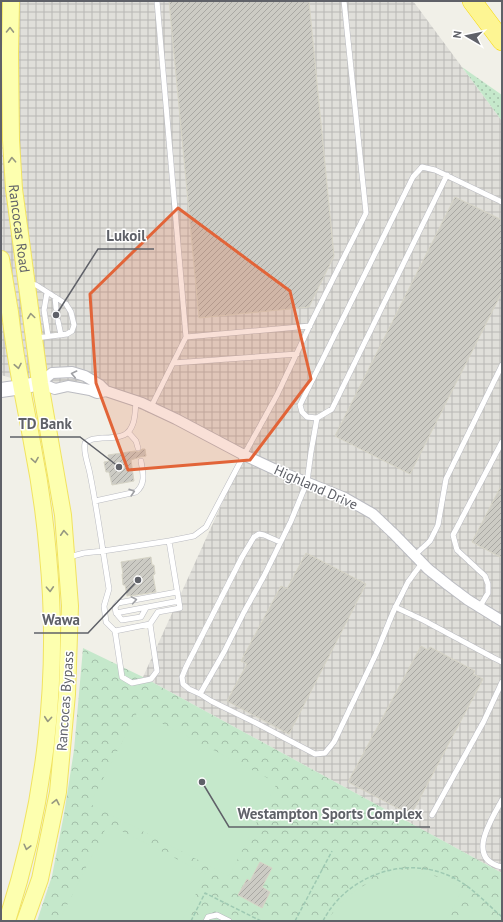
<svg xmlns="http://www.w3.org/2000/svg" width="503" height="922" viewBox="0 0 503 922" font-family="'PT Sans',sans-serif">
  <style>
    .industrial { fill: url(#industrial-grid) }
    .grass { fill: url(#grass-dots) }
    .forest { fill: url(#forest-crowns) }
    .garden { fill: #c5e8cb }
    .building { fill: url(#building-hatch); stroke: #d6d4c6 }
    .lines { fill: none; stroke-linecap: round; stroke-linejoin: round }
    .lane-casing { stroke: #babbc1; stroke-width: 6 }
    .street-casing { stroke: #babbc1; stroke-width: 12 }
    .secondary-casing { stroke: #b9bac1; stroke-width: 16 }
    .primary-casing { stroke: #f1e360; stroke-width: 18 }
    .highway-casing { stroke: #f7d701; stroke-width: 20 }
    .path { stroke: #9ec9b2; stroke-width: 1.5; stroke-dasharray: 4 2; stroke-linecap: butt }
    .lane { stroke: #fff; stroke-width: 5 }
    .street { stroke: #fff; stroke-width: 10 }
    .secondary { stroke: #fff; stroke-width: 14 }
    .primary { stroke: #fdffaf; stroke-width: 16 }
    .highway { stroke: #fdf593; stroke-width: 19 }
    .oneway { stroke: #969881 }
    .oneway2 { stroke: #9fa0a4 }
    .marked { fill: #e26438; fill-opacity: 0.2; stroke: #e26438; stroke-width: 3; stroke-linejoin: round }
    .labels { text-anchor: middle; stroke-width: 3; stroke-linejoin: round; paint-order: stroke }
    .street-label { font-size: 14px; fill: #5f6168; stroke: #fff }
    .leader { fill: none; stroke: #5f6168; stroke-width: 1.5 }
    .callout-dot { fill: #5f6168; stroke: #fff; stroke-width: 1.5 }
    .callout-label { font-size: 15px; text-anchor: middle; font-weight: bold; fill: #5f6168; stroke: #fff; stroke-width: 3; stroke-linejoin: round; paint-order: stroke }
  </style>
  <defs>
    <pattern id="industrial-grid" width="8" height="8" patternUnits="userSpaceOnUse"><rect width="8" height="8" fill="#e0dfda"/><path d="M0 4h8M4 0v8" fill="none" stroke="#b9b8b5"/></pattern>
    <pattern id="grass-dots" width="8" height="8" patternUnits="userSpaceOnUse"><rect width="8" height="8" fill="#c5e8cb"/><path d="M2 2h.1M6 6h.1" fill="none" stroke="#a3bfa9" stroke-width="1.8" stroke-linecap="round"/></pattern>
    <pattern id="forest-crowns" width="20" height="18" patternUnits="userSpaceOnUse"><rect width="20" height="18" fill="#c5e8cb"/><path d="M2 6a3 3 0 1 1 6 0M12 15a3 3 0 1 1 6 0" fill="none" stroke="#a3bfa9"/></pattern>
    <pattern id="building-hatch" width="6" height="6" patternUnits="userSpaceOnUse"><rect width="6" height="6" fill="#cccbc4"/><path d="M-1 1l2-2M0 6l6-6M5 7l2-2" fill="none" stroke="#a9a8a3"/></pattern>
  </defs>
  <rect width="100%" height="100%" fill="#f1f0e8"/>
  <!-- industrial -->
  <path class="industrial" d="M1 1H413L502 121V873L143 677 244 455 79 382H61L41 387 1 375Z"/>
  <!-- grass -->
  <path class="grass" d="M462 67 502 95V121Z"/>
  <!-- forest -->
  <path class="forest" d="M83 648 143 677 502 873V921H37L52 876 64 814 74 750Z"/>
  <!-- garden -->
  <path class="garden" d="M138 711 277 783 229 876 90 804Z
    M108 824 206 874 182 921H59Z
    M399 873C427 872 438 875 463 889L446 921H328C342 894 370 879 399 873Z
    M474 908 484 912 498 921H467Z"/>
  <!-- building -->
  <path class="building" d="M169 1H309L334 256 309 307 199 318Z
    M455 197 502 220V292L410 474 335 436Z
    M142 449H145L146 456 140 457 131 460 134 481 112 485 109 472H106L104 462 109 461 108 455 135 451 139 452Z
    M502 484V558L472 542Z
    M306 553 366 584 289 734 227 701 247 664 241 661 281 586 287 589Z
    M151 557 152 565H154L155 574 153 575 156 592 130 596V595L127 596 125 585H123L122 574H123L121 562Z
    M421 646 428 650 430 647 475 671 473 674 483 679 411 815 348 782Z
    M260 862 272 868 262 887 270 892 262 908 238 895 247 879 250 881Z"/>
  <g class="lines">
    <defs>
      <path id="lane" d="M157 1 186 337 310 326
        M447 175 332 409 317 418 307 417 302 412 300 405 413 177 422 167 435 170 502 202
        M30 284 36 285 66 304 71 312 74 325 72 331 67 334 36 338
        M47 293 44 310 48 336
        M55 297 56 308
        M58 321 61 335
        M173 363 297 354
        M151 407 186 337
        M317 418 311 452 307 482 291 521 264 576 244 612 224 652 200 694 211 701 256 723 315 754 325 753 334 742 376 654 394 610 408 582 422 563
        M128 432 136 441 138 448
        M95 501 136 492C146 484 143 473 141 461
        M169 541 103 551 109 589 104 606 106 622 115 631 150 624 158 612 180 608 169 541 194 536 206 527 244 455 277 395 312 321 366 213 344 1
        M415 555 430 541 438 525 446 479 502 365
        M69 557 84 553 103 551C99 525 95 499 90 474 88 463 83 453 85 443 93 438 93 439 102 438 108 438 119 437 124 435 136 429 135 411 136 401
        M395 607 423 620 492 657 502 662
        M146 608 141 617 122 620 116 613 115 607 118 603 177 592
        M479 608 488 593V584L485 576 457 550 453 535 502 442
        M116 613 179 601
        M115 631 122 677 132 683 151 679 157 671 150 624
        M200 694 189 689 183 684 182 677 186 667 242 557 254 537 259 534 264 535 280 542
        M502 800C491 820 465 859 502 867
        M432 815 484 721 502 682
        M206 921 208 917 217 915 229 921"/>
      <path id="street" d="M106 391 97 393 90 390 68 386 55 389 40 383 52 373 72 372 85 376 100 385 106 391 142 403 176 419 244 455 276 470 345 498 373 514 393 533 428 569 448 585 468 600 502 621"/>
      <path id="secondary" d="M1 390 22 387 40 383"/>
      <g id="primary">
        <path id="s1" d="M11 1 10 54 11 140 14 189 40 383 63 515 70 606 67 694 58 792 40 879 25 921"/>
        <path d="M1 259C4 276 7 294 10 312 12 329 14 345 17 362 22 391 28 419 33 448 40 483 45 519 48 555 60 678 45 804 7 921"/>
      </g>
      <path id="highway" d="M472 1 502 41"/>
    </defs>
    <!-- lane casing -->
    <use href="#lane" class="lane-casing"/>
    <!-- street casing -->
    <use href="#street" class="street-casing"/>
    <!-- secondary casing -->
    <use href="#secondary" class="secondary-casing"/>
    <!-- primary casing -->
    <use href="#primary" class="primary-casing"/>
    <!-- highway casing -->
    <use href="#highway" class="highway-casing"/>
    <!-- path -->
    <path class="path" d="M191 921 205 893 261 921
      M295 921 332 851
      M323 921C346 876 405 854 452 877 471 886 486 903 502 917"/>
    <!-- lane -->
    <use href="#lane" class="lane"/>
    <!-- street -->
    <use href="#street" class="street"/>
    <!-- secondary -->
    <use href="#secondary" class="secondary"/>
    <!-- primary -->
    <use href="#primary" class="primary"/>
    <!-- highway -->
    <use href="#highway" class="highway"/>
  </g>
  <!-- one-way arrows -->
  <defs><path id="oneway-chevron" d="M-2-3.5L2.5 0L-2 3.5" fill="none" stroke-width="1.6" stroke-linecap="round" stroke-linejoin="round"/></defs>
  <g class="oneway">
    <use href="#oneway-chevron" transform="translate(10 30) rotate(-89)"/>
    <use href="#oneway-chevron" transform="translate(12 160) rotate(-93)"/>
    <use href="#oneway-chevron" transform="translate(31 316) rotate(-98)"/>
    <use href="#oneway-chevron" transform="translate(18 366) rotate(79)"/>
    <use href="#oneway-chevron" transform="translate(35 460) rotate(81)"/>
    <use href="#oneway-chevron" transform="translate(64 533) rotate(-94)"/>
    <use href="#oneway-chevron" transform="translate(50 589) rotate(87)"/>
    <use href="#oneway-chevron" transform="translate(48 719) rotate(95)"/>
    <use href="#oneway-chevron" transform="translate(56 802) rotate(-78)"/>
    <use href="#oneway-chevron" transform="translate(27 847) rotate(104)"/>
  </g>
  <g class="oneway2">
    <use href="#oneway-chevron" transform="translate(74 374) rotate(-168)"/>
    <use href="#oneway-chevron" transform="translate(132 492) rotate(-17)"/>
    <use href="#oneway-chevron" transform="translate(134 600) rotate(-10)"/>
  </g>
  <!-- marked area -->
  <path class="marked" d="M178 208 290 291 311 379 250 460 128 470 96 383 90 294Z"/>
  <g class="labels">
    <!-- street labels -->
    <g class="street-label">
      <text dy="5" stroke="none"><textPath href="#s1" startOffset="228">Rancocas Road</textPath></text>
      <text transform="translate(316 487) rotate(24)" y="5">Highland Drive</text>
      <text transform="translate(65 701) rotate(-86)" y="5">Rancocas Bypass</text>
    </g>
  </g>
  <!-- callouts -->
  <path class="leader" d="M56 315L98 249H154M119 467L80 437H10M138 580L88 633H34M202 782L229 827H430"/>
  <g class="callout-dot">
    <circle cx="56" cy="315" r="4"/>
    <circle cx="119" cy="467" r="4"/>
    <circle cx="138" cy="580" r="4"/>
    <circle cx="202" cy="782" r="4"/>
  </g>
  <g class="callout-label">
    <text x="126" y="241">Lukoil</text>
    <text x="45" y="429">TD Bank</text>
    <text x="61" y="625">Wawa</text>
    <text x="330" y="819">Westampton Sports Complex</text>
  </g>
  <!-- border -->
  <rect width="503" height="922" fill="none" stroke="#5f6168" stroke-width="4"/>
  <!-- north arrow -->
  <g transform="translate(467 36) rotate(279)" stroke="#ffffff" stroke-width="3" paint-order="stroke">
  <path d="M0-3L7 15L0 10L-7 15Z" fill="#5f6168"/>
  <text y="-6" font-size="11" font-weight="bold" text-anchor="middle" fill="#5f6168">N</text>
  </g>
</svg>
